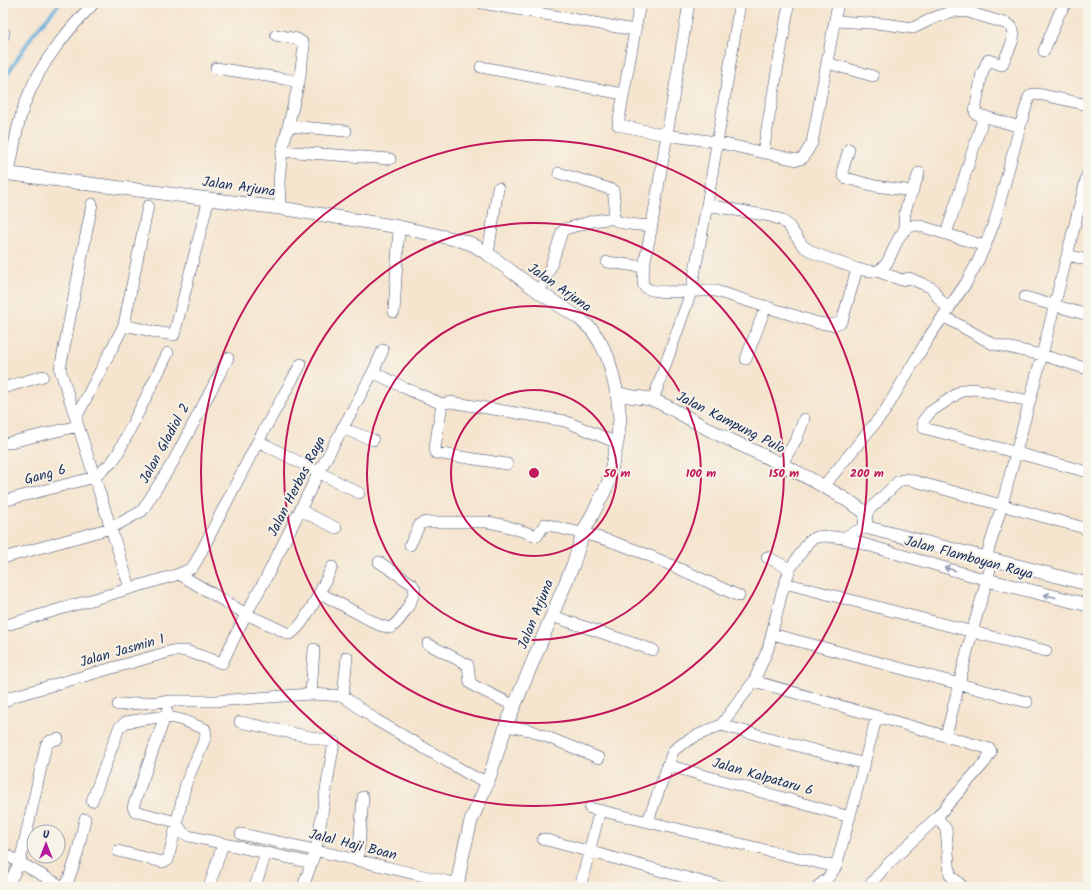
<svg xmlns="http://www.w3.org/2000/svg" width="1091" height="890" viewBox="0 0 1091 890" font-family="Kalam,sans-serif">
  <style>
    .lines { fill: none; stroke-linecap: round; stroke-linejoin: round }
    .stream { stroke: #65afdd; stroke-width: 3.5 }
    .minor-casing { stroke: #3c4a6f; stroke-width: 12 }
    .tertiary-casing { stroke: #3c4a6f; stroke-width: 14 }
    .minor { stroke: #fff; stroke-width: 11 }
    .tertiary { stroke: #fff; stroke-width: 13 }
    .oneway { stroke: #8d97ae }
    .ring { fill: none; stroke: #c2185b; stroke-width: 2 }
    .labels { text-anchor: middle; stroke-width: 4; stroke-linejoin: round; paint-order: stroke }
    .street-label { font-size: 14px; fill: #1b2f5e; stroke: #f7f3e8 }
    .centre { fill: #c2185b; stroke: #f7f3e8; stroke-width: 2 }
    .ring-label { font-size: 12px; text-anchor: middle; font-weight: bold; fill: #c2185b; stroke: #f7f3e8; stroke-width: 4; stroke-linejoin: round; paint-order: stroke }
  </style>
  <rect width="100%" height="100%" fill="#f7f3e8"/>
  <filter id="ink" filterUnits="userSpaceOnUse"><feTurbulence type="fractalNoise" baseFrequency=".025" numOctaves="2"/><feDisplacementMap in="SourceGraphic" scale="8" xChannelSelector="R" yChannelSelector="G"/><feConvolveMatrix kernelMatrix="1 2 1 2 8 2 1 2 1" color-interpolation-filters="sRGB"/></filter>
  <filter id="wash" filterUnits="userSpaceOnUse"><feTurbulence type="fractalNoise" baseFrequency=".012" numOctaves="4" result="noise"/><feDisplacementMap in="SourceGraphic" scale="16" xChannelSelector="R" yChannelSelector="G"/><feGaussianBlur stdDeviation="0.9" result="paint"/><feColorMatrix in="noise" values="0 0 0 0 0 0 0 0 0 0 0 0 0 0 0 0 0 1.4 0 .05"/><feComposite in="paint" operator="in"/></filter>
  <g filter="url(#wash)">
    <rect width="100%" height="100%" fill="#f5e4ce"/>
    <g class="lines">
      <!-- stream -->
      <path class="stream" d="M3 81 34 33 60 3"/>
    </g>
  </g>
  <g filter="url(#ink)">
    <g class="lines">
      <defs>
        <path id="minor" d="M482 3 634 30
          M640 3 618 125 666 135 716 142 797 160 803 158 812 143 838 3
          M689 3C676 77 665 150 652 224 651 235 639 280 644 286 653 297 701 289 716 291L818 323 833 325 841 322 843 318 857 269C863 270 871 272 877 271 895 266 892 227 917 225L985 246
          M836 21 885 24 913 28 936 17 953 11 968 12 1008 24C1022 32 1006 54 1002 65L988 60 982 73 975 111 976 114 1020 127
          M276 35 297 39 303 43 304 47 299 82
          M3 36 4 33
          M1044 51 1059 14 1066 3
          M827 63 873 76
          M481 67 623 94
          M216 68 285 79 299 82 282 151 279 181 280 208
          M288 126 346 131
          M849 149 843 169V175L846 178 875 186 913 191
          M282 151 390 159
          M763 152 789 3
          M9 173C14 148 17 122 27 98 42 61 66 32 94 3
          M559 173 613 190 615 206 613 218C618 225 643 225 652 226
          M92 204 60 369 130 588
          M707 205 770 216 782 220 788 225 803 246 814 253 857 269
          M905 229C901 211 913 191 919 173
          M946 234 984 116
          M488 254 498 188
          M1067 255 1088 260
          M607 262 644 267
          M877 271 902 280 909 278 932 288 939 299 949 309
          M539 292 551 266 562 232 565 229 593 221 613 218
          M1025 297 1088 315
          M394 312 399 227
          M943 316 993 344 1042 355 1088 369
          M124 325 155 332 174 335 209 198
          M746 359 766 306
          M373 372 401 386
          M3 388 43 376
          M407 389 442 404
          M653 400 691 292 707 205 740 3
          M1029 401 975 389 963 390 930 412 923 421 924 428 1088 472
          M76 418 124 325 148 206
          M342 428 373 440
          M258 441 359 493
          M3 444 78 426
          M507 464 436 453 435 447 442 404 450 402 565 421 617 443
          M781 465 797 438 804 419
          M823 487 885 411 929 337 966 283 976 265 985 246 995 220 1021 123 1029 97 1033 94 1043 95 1088 105
          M3 501 95 477 112 462 117 455 168 353
          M300 510 336 528
          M866 513 899 481 907 479 1088 529
          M843 538 865 527
          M410 545 420 524 426 522H487L503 525 537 536 545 524C568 531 592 534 616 543 658 557 698 578 739 596
          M767 557 790 569
          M3 558 111 528 142 511 173 462 228 358
          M986 558 1002 505 1042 355 1088 172
          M179 574 246 614 289 634C302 632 326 580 332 567
          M785 583 1046 651
          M320 593 379 625 390 628C400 623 413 600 415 589L412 584 379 562
          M552 616 653 650
          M3 626 179 574 192 568 197 560 258 441 301 364
          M772 634 1027 702
          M428 644 468 665 470 683 476 687 515 706
          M754 681 990 749 991 752 985 762 937 817 884 868 868 887
          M311 694 314 649
          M343 696 347 657
          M3 703 11 697 172 651H186L222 663 246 614 265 580 319 472 373 372 383 350
          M118 705 169 701H216L311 694 343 696 376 720 474 777 488 781
          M167 711 133 807 135 811 176 822 183 833 189 836 312 863
          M240 722 334 742 316 850 303 887
          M721 725 865 764
          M506 726 530 730 599 758
          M946 736 972 632 993 559
          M667 765 850 817
          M92 801 119 728 126 722 165 716 182 720 205 729 206 736 186 783 168 860 162 862 118 851
          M590 808 836 867 877 716
          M937 817 946 829 950 875 963 887
          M648 821 673 751 682 744 696 736 721 725 754 681 768 649 782 592 790 569 809 541 816 537 825 536 843 538 987 580
          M241 834C314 849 385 867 457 884
          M543 839 721 887
          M3 853 63 887
          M358 861 363 797
          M7 887 20 862 46 745 50 741 58 739
          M66 887 77 855 85 819
          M209 887 223 844
          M255 887 266 853
          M580 887 600 810
          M817 887 827 879 836 867"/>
        <path id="tertiary" d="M3 173 280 208 399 227 459 240 472 244 488 254 539 292 579 318 592 330 600 342 608 358 617 393 620 419 617 443 608 484 583 533 573 565 506 726 488 781 471 821 462 858 457 887
          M617 393C621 394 625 396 629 396 637 398 645 397 653 400 673 408 692 421 712 431 764 457 819 479 866 513L865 527 1088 584
          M987 580 1088 605"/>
      </defs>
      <!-- minor casing -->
      <use href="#minor" class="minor-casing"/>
      <!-- tertiary casing -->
      <use href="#tertiary" class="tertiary-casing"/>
      <!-- minor -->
      <use href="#minor" class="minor"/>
      <!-- tertiary -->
      <use href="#tertiary" class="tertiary"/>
    </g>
    <!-- one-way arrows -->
    <defs><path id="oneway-shaft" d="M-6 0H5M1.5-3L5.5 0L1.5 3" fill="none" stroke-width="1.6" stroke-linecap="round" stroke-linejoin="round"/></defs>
    <g class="oneway">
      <use href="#oneway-shaft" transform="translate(950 569) rotate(-164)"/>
      <use href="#oneway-shaft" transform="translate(1050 596) rotate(-166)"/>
    </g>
  </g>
  <!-- distance rings -->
  <g class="ring">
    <circle cx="534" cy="473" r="83"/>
    <circle cx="534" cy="473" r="167"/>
    <circle cx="534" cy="473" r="250"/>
    <circle cx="534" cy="473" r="333"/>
  </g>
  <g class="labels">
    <!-- street labels -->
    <g class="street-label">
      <text transform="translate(239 186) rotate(8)" y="5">Jalan Arjuna</text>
      <text transform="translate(560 287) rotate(35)" y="5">Jalan Arjuna</text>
      <text transform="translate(731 422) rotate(27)" y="5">Jalan Kampung Pulo</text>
      <text transform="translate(164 443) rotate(-61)" y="5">Jalan Gladiol 2</text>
      <text transform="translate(45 474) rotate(-15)" y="5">Gang 6</text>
      <text transform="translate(296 486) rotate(-63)" y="5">Jalan Herbas Raya</text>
      <text transform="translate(969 557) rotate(15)" y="5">Jalan Flamboyan Raya</text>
      <text transform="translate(535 614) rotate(-68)" y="5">Jalan Arjuna</text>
      <text transform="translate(122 650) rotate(-16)" y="5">Jalan Jasmin 1</text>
      <text transform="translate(763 776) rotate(16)" y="5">Jalan Kalpataru 6</text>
      <text transform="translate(353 844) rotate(14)" y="5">Jalal Haji Boan</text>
    </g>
  </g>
  <circle cx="534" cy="473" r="6" class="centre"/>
  <g class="ring-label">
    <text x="617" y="477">50 m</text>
    <text x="701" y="477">100 m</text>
    <text x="784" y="477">150 m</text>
    <text x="867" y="477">200 m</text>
  </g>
  <!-- margin -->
  <rect width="1091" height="890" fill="none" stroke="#f7f3e8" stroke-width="16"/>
  <!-- north arrow -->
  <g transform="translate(46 844)"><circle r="19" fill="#f7f3e8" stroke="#9fa5b1"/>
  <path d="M0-3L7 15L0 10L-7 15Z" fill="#b5179e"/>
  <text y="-6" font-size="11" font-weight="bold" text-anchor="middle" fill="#1b2f5e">U</text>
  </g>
</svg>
